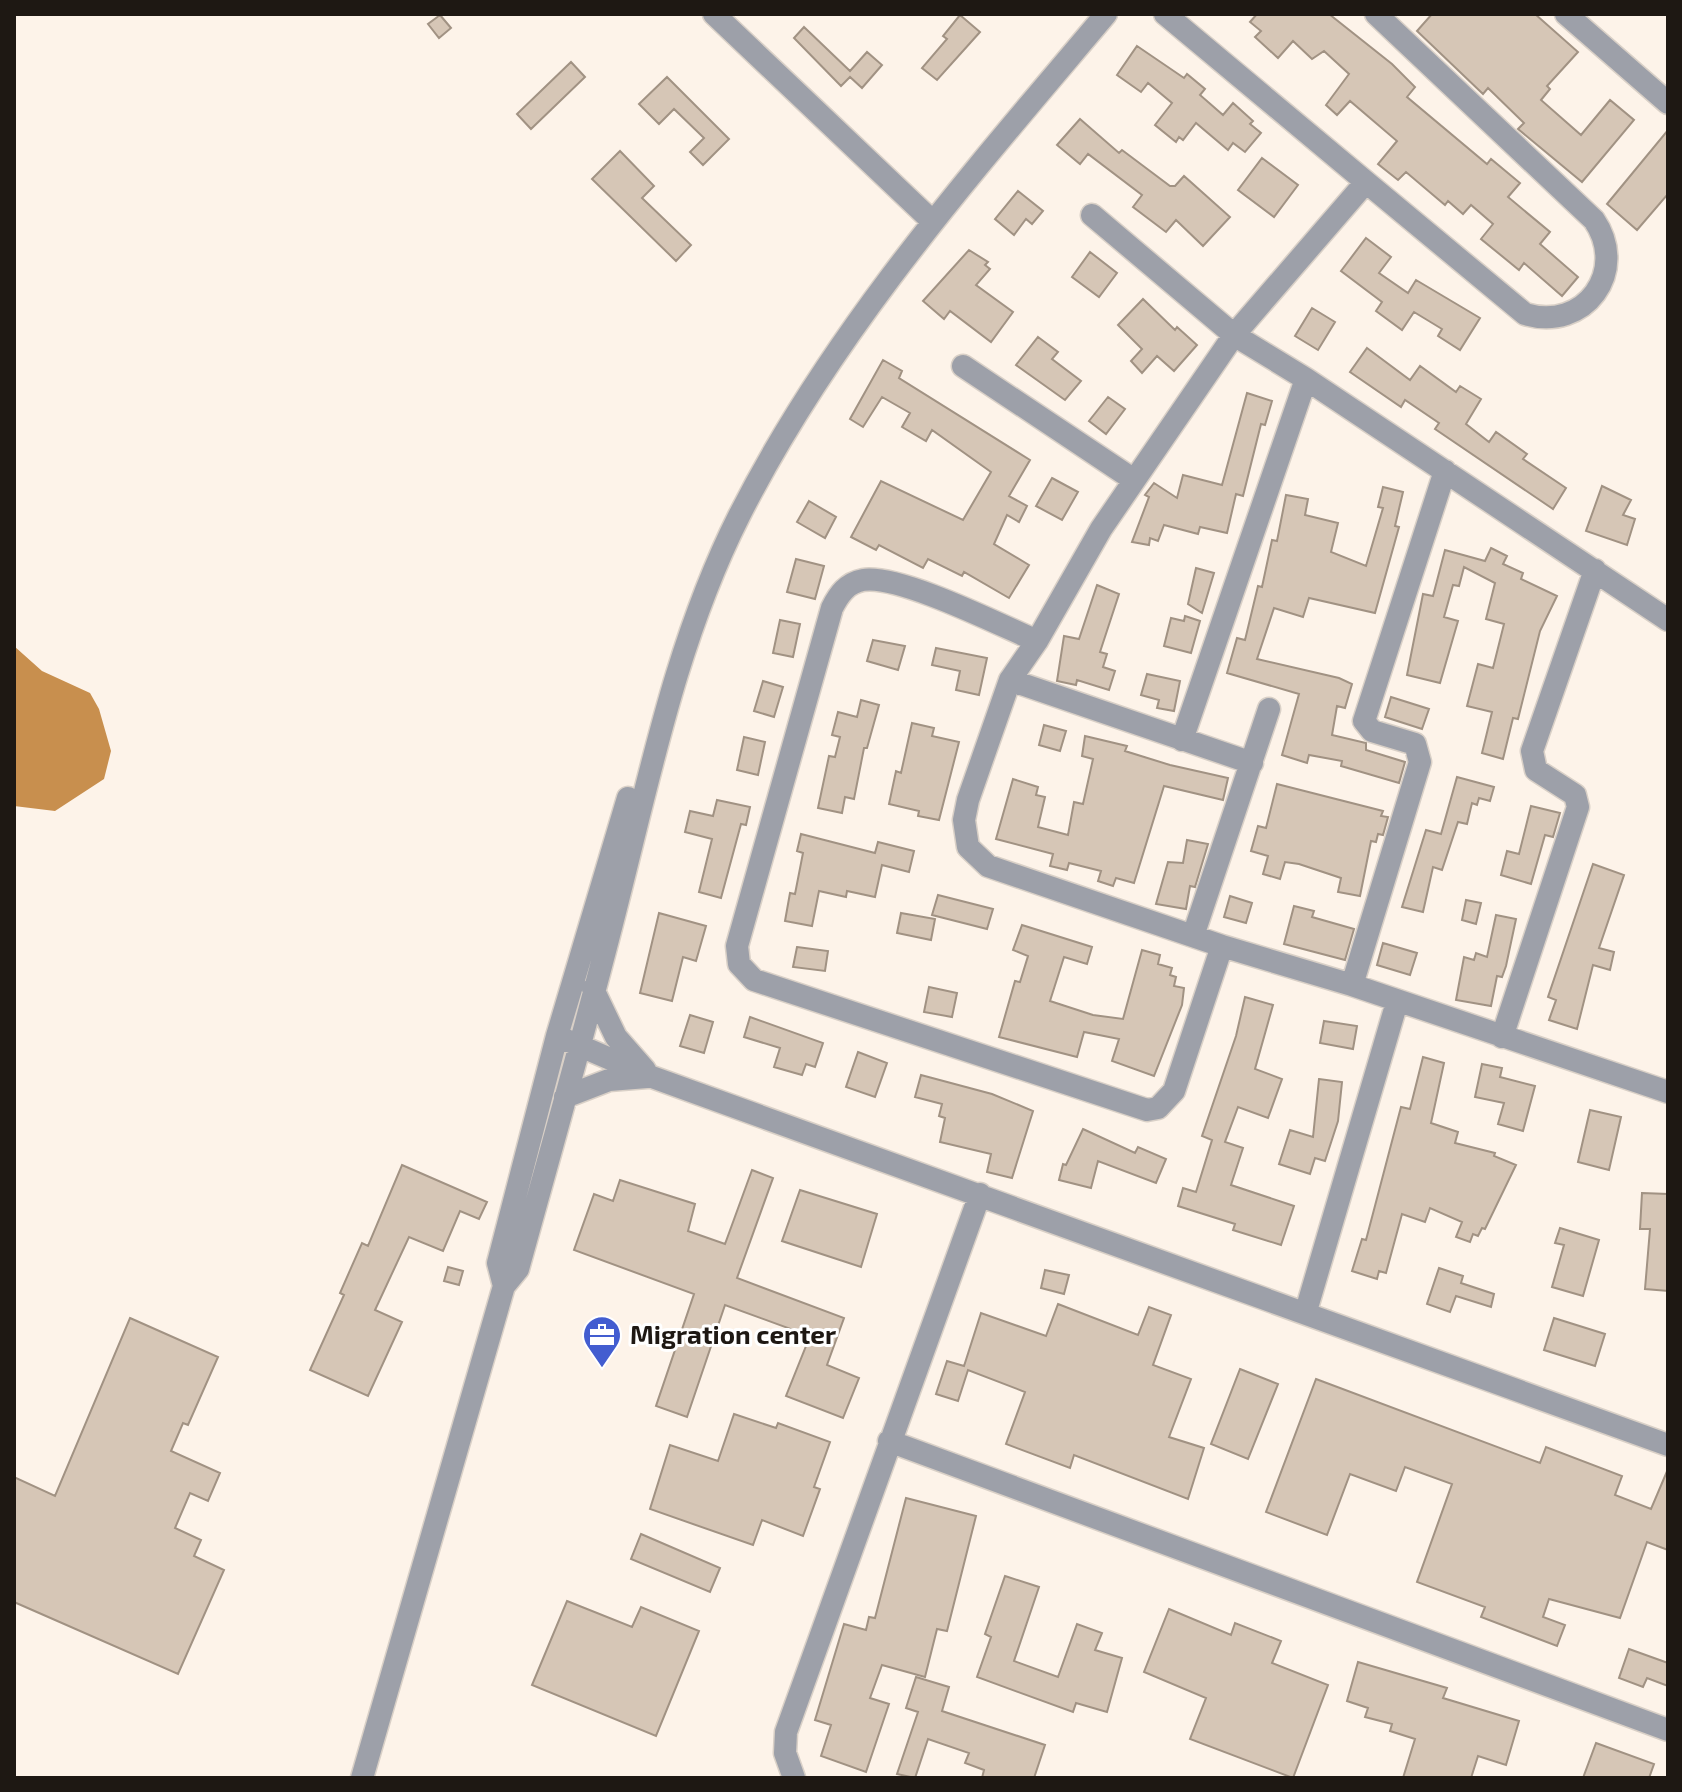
<svg xmlns="http://www.w3.org/2000/svg" width="1682" height="1792" viewBox="0 0 1682 1792" font-family="'Exo 2',sans-serif">
  <style>
    .water { fill: #c88f4e }
    .building { fill: #d6c6b6; stroke: #a19283; stroke-width: 2 }
    .lines { fill: none; stroke-linecap: round; stroke-linejoin: round }
    .minor-casing { stroke: #d9d0c7; stroke-width: 25 }
    .minor { stroke: #9da0a9; stroke-width: 22 }
    .labels { text-anchor: middle; stroke-width: 6; stroke-linejoin: round; paint-order: stroke }
    .poi-label { font-size: 26px; font-weight: bold; fill: #1e1813; stroke: #fff; text-anchor: start }
  </style>
  <rect width="100%" height="100%" fill="#fdf3e9"/>
  <!-- water -->
  <path class="water" d="M14 646 42 671 90 693 99 709 111 751 104 779 55 811 14 806Z"/>
  <!-- building -->
  <path class="building" d="M1257 14H1329L1392 64 1415 87 1407 97 1487 164 1491 159 1520 183 1508 197 1550 232 1540 244 1578 277 1562 296 1524 263 1519 270 1481 239 1493 224 1471 205 1463 214 1448 201 1445 205 1406 172 1398 180 1378 164 1397 141 1350 101 1337 115 1326 105 1349 74 1324 51 1312 59 1293 41 1278 58 1255 37 1261 31 1250 22Z
    M1432 14H1535L1578 52 1547 86 1550 89 1541 100 1581 135 1610 100 1634 120 1582 182 1518 129 1524 123 1488 88 1483 94 1417 31Z
    M440 15 451 28 439 38 428 24Z
    M960 15 980 32 937 80 922 68 947 39 943 36Z
    M804 27 850 71 867 52 882 65 862 88 850 77 841 86 794 38Z
    M1137 46 1184 78 1187 74 1205 89 1200 95 1223 115 1233 103 1253 121 1250 124 1261 133 1245 152 1233 143 1228 150 1196 123 1183 140 1179 137 1176 142 1155 125 1172 103 1148 83 1141 92 1117 75Z
    M571 62 585 77 531 129 517 114Z
    M667 77 729 139 703 165 690 152 704 138 674 109 659 124 639 104Z
    M1080 119 1119 153 1122 150 1170 186H1175L1184 176 1230 217 1203 246 1176 220 1166 232 1133 207 1142 195 1088 154 1080 164 1057 145Z
    M1668 130V194L1637 230 1607 204Z
    M620 151 654 186 642 198 691 245 676 261 592 179Z
    M1262 158 1298 185 1274 217 1238 190Z
    M1018 191 1043 211 1032 224 1026 219 1014 235 995 219Z
    M1366 238 1391 257 1379 273 1408 293 1416 280 1480 318 1460 350 1438 336 1442 329 1414 312 1402 330 1376 311 1382 302 1341 271Z
    M969 250 988 262 985 265 990 269 976 285 1013 312 991 342 950 311 944 319 923 301Z
    M1090 252 1117 273 1099 297 1072 277Z
    M1143 299 1175 330 1177 327 1197 345 1174 371 1157 356 1142 373 1131 361 1142 349 1118 325Z
    M1312 308 1335 322 1318 350 1295 336Z
    M1038 337 1058 352 1052 359 1081 381 1065 400 1016 365Z
    M1367 348 1410 380 1420 366 1456 392 1460 386 1481 399 1466 424 1489 442 1496 432 1527 454 1523 459 1566 488 1553 509 1435 429 1439 423 1405 400 1401 407 1350 372Z
    M883 360 902 371 899 378 1030 460 1009 496 1027 506 1019 522 1007 515 994 544 1029 565 1009 598 964 572 962 576 928 559 923 568 879 545 876 550 851 537 881 481 963 520 991 472 932 430 926 441 902 427 910 413 882 397 863 427 850 419Z
    M1247 393 1272 401 1265 425 1261 424 1243 496 1236 494 1227 533 1200 527 1198 534 1164 525 1158 541 1150 538 1149 545 1132 542 1149 497 1145 495 1154 483 1177 498 1183 475 1222 485Z
    M1108 397 1125 409 1106 434 1089 421Z
    M1052 478 1078 492 1062 520 1036 506Z
    M1602 486 1631 500 1623 515 1635 519 1627 545 1586 531Z
    M1383 487 1403 492 1395 526 1399 527 1375 613 1309 598 1303 617 1274 608 1257 659 1339 678 1352 684 1345 708 1337 706 1332 735 1366 743V750L1405 762 1399 783 1341 766 1342 761 1309 755 1307 763 1282 755 1299 694 1227 673 1237 638 1245 640 1258 586 1262 587 1272 540 1277 541 1286 495 1308 499 1305 515 1338 523 1331 552 1366 566 1383 508 1378 507Z
    M809 501 836 517 825 538 797 522Z
    M1491 548 1507 556 1503 564 1523 573 1521 579 1557 596 1540 631 1518 719 1513 718 1503 759 1482 753 1492 712 1467 706 1478 664 1493 668 1504 624 1486 619 1495 583 1464 567 1459 586 1453 585 1444 617 1458 621 1440 683 1407 675 1423 594 1433 596 1445 550 1485 561Z
    M796 559 824 566 815 599 787 592Z
    M1196 568 1214 573 1202 613 1188 604Z
    M1097 585 1119 594 1100 652 1107 654 1103 667 1115 671 1109 690 1077 680 1076 685 1057 681 1064 636 1079 639Z
    M1185 616 1200 621 1191 653 1164 646 1171 618 1184 621Z
    M780 620 800 624 793 657 773 653Z
    M873 640 905 646 898 670 867 661Z
    M936 648 987 658 979 695 956 690 960 671 932 665Z
    M1147 674 1180 681 1174 711 1157 708 1159 700 1141 695Z
    M763 681 783 687 774 717 754 711Z
    M1391 697 1429 709 1422 729 1385 717Z
    M861 700 879 705 867 748H864L854 799 845 797 842 813 818 808 829 756 835 757 840 737 832 735 838 712 857 717Z
    M912 723 934 728 932 736 959 742 939 820 918 816 919 811 889 804 896 771 901 773Z
    M1044 725 1066 731 1060 751 1039 745Z
    M1085 736 1127 746 1125 751 1170 765 1228 778 1223 800 1164 786 1134 883 1116 878 1113 886 1098 881 1101 871 1069 863 1067 870 1050 866 1053 854 996 839 1013 779 1038 787 1036 795 1045 797 1038 827 1068 835 1074 802 1083 804 1093 759 1082 756Z
    M744 737 765 742 758 775 737 770Z
    M1457 777 1494 787 1490 801 1479 798 1477 805 1472 803 1467 824 1458 822 1442 870 1433 867 1423 912 1402 907 1426 830 1441 834Z
    M1277 784 1383 811 1381 816 1388 817 1383 835 1378 834 1376 842 1371 841 1360 896 1338 892 1341 878 1299 864 1285 862 1280 879 1263 874 1268 856 1251 851 1258 826 1266 828Z
    M717 800 750 807 746 825 741 824 721 898 699 892 712 839 685 832 690 811 713 816Z
    M1531 806 1560 813 1553 837 1545 835 1531 884 1501 875 1507 851 1519 854Z
    M801 834 875 853 878 842 914 851 909 872 882 865 875 897 847 891 846 897 819 891 812 926 785 921 790 893 795 894 803 853 797 851Z
    M1187 840 1208 844 1195 887 1190 886 1186 909 1156 904 1168 862 1183 863Z
    M1593 864 1624 875 1599 948 1614 952 1610 970 1593 965 1577 1029 1549 1020 1556 1000 1548 997Z
    M938 895 993 909 987 929 932 915Z
    M1230 896 1252 903 1246 923 1224 917Z
    M1466 900 1481 903 1476 924 1462 920Z
    M1294 906 1314 911 1312 917 1354 929 1345 960 1284 944Z
    M659 913 706 926 696 961 683 957 672 1001 640 993Z
    M901 913 935 919 931 940 897 933Z
    M1496 915 1516 919 1506 966 1502 977 1497 976 1491 1006 1456 1000 1464 957 1474 960 1476 953 1487 957Z
    M1022 925 1092 947 1087 964 1064 957 1050 1001 1093 1015 1123 1019 1142 950 1160 955 1158 964 1172 968 1170 975 1176 977 1174 986 1184 988 1182 1005 1154 1076 1112 1061 1119 1039 1084 1032 1077 1057 999 1037 1015 981 1020 982 1028 956 1013 950Z
    M1383 943 1417 953 1410 975 1377 965Z
    M797 947 828 951 825 971 793 967Z
    M929 987 957 993 952 1017 924 1012Z
    M1245 997 1273 1005 1255 1069 1282 1079 1268 1118 1238 1107 1225 1142 1243 1148 1231 1185 1294 1206 1281 1245 1233 1230 1235 1224 1178 1206 1183 1188 1196 1192 1212 1140 1202 1136 1236 1036Z
    M690 1015 713 1022 704 1053 680 1046Z
    M750 1017 823 1043 815 1067 806 1064 802 1075 774 1067 780 1048 744 1037Z
    M1324 1021 1357 1026 1353 1049 1320 1043Z
    M858 1052 887 1063 875 1097 846 1087Z
    M1423 1057 1444 1063 1431 1123 1458 1132 1455 1143 1495 1153 1494 1156 1516 1165 1485 1229 1482 1228 1478 1236 1473 1234 1470 1242 1456 1237 1462 1222 1430 1208 1425 1222 1402 1214 1386 1273 1379 1271 1377 1279 1352 1271 1362 1239 1366 1240 1401 1107 1410 1109Z
    M1482 1064 1502 1068 1500 1077 1535 1086 1523 1131 1498 1124 1504 1103 1475 1097Z
    M921 1075 992 1094 1033 1111 1012 1178 987 1172 991 1154 940 1142 945 1118 939 1116 942 1104 915 1097Z
    M1319 1079 1342 1082 1338 1121 1325 1161 1315 1158 1310 1174 1279 1164 1290 1130 1313 1137Z
    M1590 1110 1621 1117 1609 1170 1578 1162Z
    M1083 1129 1135 1153 1138 1147 1166 1159 1156 1183 1098 1161 1091 1188 1059 1180 1063 1164 1066 1165Z
    M402 1165 487 1202 479 1219 460 1211 443 1251 409 1237 375 1310 402 1322 368 1396 310 1370 344 1295 340 1293 362 1243 368 1246Z
    M752 1170 773 1178 737 1278 844 1318 827 1365 859 1378 843 1418 786 1396 810 1336 725 1305 687 1417 656 1406 694 1294 574 1250 594 1194 613 1201 620 1180 695 1204 688 1231 725 1244Z
    M800 1190 877 1214 861 1267 782 1241Z
    M1642 1193 1668 1194V1291L1645 1289 1650 1229H1640Z
    M1560 1228 1599 1240 1583 1296 1552 1287 1564 1245 1555 1243Z
    M448 1267 463 1271 459 1285 444 1281Z
    M1439 1268 1463 1276 1461 1283 1494 1294 1491 1307 1456 1296 1450 1312 1427 1304Z
    M1045 1270 1069 1275 1064 1294 1041 1288Z
    M1058 1304 1138 1335 1149 1307 1171 1315 1153 1365 1191 1379 1169 1437 1204 1448 1188 1499 1074 1455 1070 1468 1006 1444 1025 1392 968 1370 958 1401 936 1394 947 1361 964 1366 981 1313 1046 1336Z
    M130 1318 218 1357 188 1425 183 1423 171 1451 220 1473 208 1501 190 1493 175 1528 201 1540 194 1556 224 1570 178 1674 14 1602V1477L55 1496Z
    M1554 1318 1605 1334 1595 1366 1544 1350Z
    M1240 1369 1278 1384 1248 1459 1211 1444Z
    M1316 1379 1540 1463 1546 1447 1622 1476 1615 1495 1651 1509 1668 1469V1550L1647 1542 1620 1618 1549 1599 1543 1617 1565 1625 1557 1646 1481 1617 1485 1607 1417 1582 1452 1484 1405 1467 1396 1491 1350 1474 1327 1535 1266 1512Z
    M734 1414 776 1428 778 1423 830 1442 814 1487 820 1489 803 1536 762 1520 753 1545 650 1509 670 1445 718 1461Z
    M906 1498 976 1516 947 1631 937 1629 925 1677 882 1665 870 1698 889 1704 866 1772 821 1756 831 1725 815 1720 844 1624 866 1630 869 1617 875 1618Z
    M641 1534 720 1568 710 1592 631 1559Z
    M1005 1576 1039 1587 1014 1661 1058 1677 1077 1624 1102 1633 1095 1650 1122 1658 1107 1712 1076 1703 1073 1712 977 1677 991 1637 985 1634Z
    M567 1601 632 1627 641 1607 699 1631 656 1736 532 1685Z
    M1169 1609 1231 1635 1235 1623 1281 1641 1272 1663 1328 1685 1293 1778 1190 1739 1206 1698 1144 1672Z
    M1629 1649 1668 1663V1686L1647 1678 1643 1687 1619 1678Z
    M1358 1662 1447 1688 1443 1698 1519 1721 1506 1765 1478 1756 1471 1778H1403L1415 1739 1390 1731 1392 1724 1365 1717 1368 1708 1347 1701Z
    M916 1677 949 1687 942 1711 1045 1745 1034 1778H982L984 1770 965 1763 969 1753 928 1739 915 1778 897 1774 918 1712 906 1708Z
    M1596 1743 1654 1764 1649 1778H1583Z"/>
  <g class="lines">
    <defs>
      <path id="minor" d="M714 14 932 221
        M1165 14 1366 182 1234 335 1101 529 1037 641 1010 680 968 800 964 820 968 847 988 866 1222 946 1352 985 1668 1092
        M1566 14 1668 103
        M1366 182 1525 314C1585 332 1629 271 1594 220L1376 14
        M1092 215 1234 335 1306 379 1668 620
        M963 366 1134 480
        M1037 641C1000 625 899 574 863 580 847 583 839 594 832 608L737 946 739 964 754 980 1147 1110 1158 1108 1174 1091 1222 946
        M1010 680 1252 763
        M1182 740 1306 379
        M1193 936 1269 709
        M1352 985 1420 762 1415 744 1372 731 1364 721 1445 471
        M593 989 616 1037 645 1070
        M557 1036 652 1077 1668 1445
        M1502 1037 1578 807 1575 795 1536 770 1532 751 1595 570
        M565 1097 609 1080 647 1077
        M504 1286 498 1263 557 1036 628 798
        M1306 1311 1397 1002
        M889 1441 1668 1730
        M362 1778 504 1286 518 1269C552 1146 587 1024 618 900 651 770 678 637 739 516 833 330 973 172 1106 14
        M794 1778 785 1753 786 1732 980 1194"/>
    </defs>
    <!-- minor casing -->
    <use href="#minor" class="minor-casing"/>
    <!-- minor -->
    <use href="#minor" class="minor"/>
  </g>
  <!-- icons -->
  <defs>
    <symbol id="office-pin" viewBox="-11 -11 22 30"><path d="M0 17L-7.5 6A9.5 9.5 0 1 1 7.5 6Z" fill="#435dd0" stroke="#fff"/><path d="M-6-3h4V-5.5h4V-3h4V5H-6ZM-1-4.5V-3h2v-1.5ZM-6 0V1H6V0Z" fill="#fff"/></symbol>
  </defs>
  <g fill-rule="evenodd">
    <use href="#office-pin" x="580" y="1313" width="44" height="60"/>
  </g>
  <g class="labels">
    <!-- poi labels -->
    <g class="poi-label">
      <text x="630" y="1344">Migration center</text>
    </g>
  </g>
  <!-- border -->
  <rect width="1682" height="1792" fill="none" stroke="#1e1813" stroke-width="32"/>
</svg>
